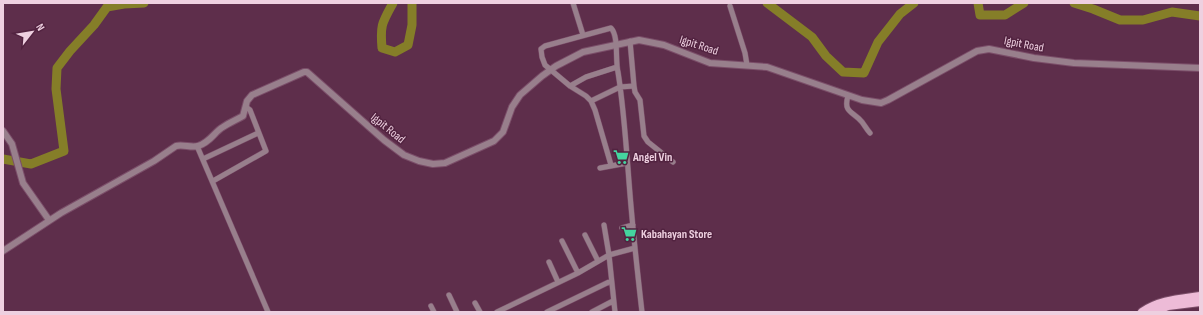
<svg xmlns="http://www.w3.org/2000/svg" width="1203" height="315" viewBox="0 0 1203 315" font-family="'Sofia Sans Condensed',sans-serif">
  <style>
    .lines { fill: none; stroke-linecap: round; stroke-linejoin: round }
    .river { stroke: #857e28; stroke-width: 9 }
    .minor-casing { stroke: #7b4e69; stroke-width: 6 }
    .tertiary-casing { stroke: #7b4e69; stroke-width: 8 }
    .primary-casing { stroke: #7b4e69; stroke-width: 10 }
    .minor { stroke: #987f8c; stroke-width: 5 }
    .tertiary { stroke: #987f8c; stroke-width: 6 }
    .primary { stroke: #edbbd7; stroke-width: 8 }
    .labels { text-anchor: middle; stroke-width: 3; stroke-linejoin: round; paint-order: stroke }
    .street-label { font-size: 12px; fill: #eed0e0; stroke: #522340 }
    .poi-label { font-size: 12px; font-weight: bold; fill: #eed0e0; stroke: #522340; text-anchor: start }
  </style>
  <rect width="100%" height="100%" fill="#5e2e4b"/>
  <g class="lines">
    <!-- river -->
    <path class="river" d="M393 3C382 23 380 25 382 48L395 52 408 45 412 25V3
      M767 3 812 37 826 56 843 72 864 73 878 42 900 14 914 3
      M978 3 980 15H1005L1024 3
      M1074 3 1093 9 1120 20H1143L1172 12 1200 16
      M3 159 31 164 64 151 56 89 57 68 70 51 94 25 107 7 124 4 144 3"/>
    <defs>
      <path id="minor" d="M573 3 583 35
        M730 6 745 53 747 65
        M570 86 586 77 617 67
        M634 86 635 92 640 100 644 136 648 142 673 162
        M848 96C843 113 853 111 862 122 865 126 867 130 870 133
        M591 101 620 87 634 86 630 41
        M197 146 268 312
        M203 159 258 133
        M611 165 595 110 591 101 586 96 570 86 545 65 542 57 541 49 545 46 611 28C619 36 615 61 618 72 625 116 627 161 631 206 634 241 638 277 642 312
        M600 168 627 163
        M213 181 266 151 250 110 246 107
        M604 225 609 255 615 312
        M622 228 633 225
        M585 235 598 261
        M562 241 578 273
        M549 262 558 282
        M449 295 457 312
        M475 303 480 312
        M431 306 434 312
        M497 312 578 273 609 255 635 248
        M547 312 611 281
        M592 312 613 301"/>
      <path id="tertiary" d="M3 131 12 144 23 183 49 220
        M3 251 61 213 154 161 176 146C183 144 191 148 198 146 211 142 214 132 223 127 229 123 236 120 243 116L247 101 252 95 304 72H307L384 140 404 155 419 161 433 164 445 163 494 141 503 132 512 107 520 95 542 76 556 66 583 52 639 40 664 45 710 63 767 67 862 100 881 103 888 100 977 51 989 49 1034 58 1074 63 1200 68"/>
      <path id="primary" d="M1142 312C1159 300 1179 299 1200 296
        M1153 312 1168 306 1200 302"/>
    </defs>
    <!-- minor casing -->
    <use href="#minor" class="minor-casing"/>
    <!-- tertiary casing -->
    <use href="#tertiary" class="tertiary-casing"/>
    <!-- primary casing -->
    <use href="#primary" class="primary-casing"/>
    <!-- minor -->
    <use href="#minor" class="minor"/>
    <!-- tertiary -->
    <use href="#tertiary" class="tertiary"/>
    <!-- primary -->
    <use href="#primary" class="primary"/>
  </g>
  <!-- icons -->
  <defs>
    <symbol id="supermarket-bare" viewBox="-9 -9 18 18"><path d="M-6-5.5h2.5l.6 2H6L4.5 2H-2.5L-4.4-4H-6ZM-1.5 3.2a1.3 1.3 0 1 0 .1 0ZM3 3.2a1.3 1.3 0 1 0 .1 0Z" fill="#45d49f" stroke="#522340" stroke-width="2.5" paint-order="stroke"/></symbol>
  </defs>
  <g fill-rule="evenodd">
    <use href="#supermarket-bare" x="610" y="146" width="22" height="22"/>
    <use href="#supermarket-bare" x="618" y="223" width="22" height="22"/>
  </g>
  <g class="labels">
    <!-- street labels -->
    <g class="street-label">
      <text transform="translate(1024 44) rotate(11)" y="4">Igpit Road</text>
      <text transform="translate(699 45) rotate(18)" y="4">Igpit Road</text>
      <text transform="translate(388 128) rotate(39)" y="4">Igpit Road</text>
    </g>
    <!-- poi labels -->
    <g class="poi-label">
      <text x="633" y="161">Angel Vin</text>
      <text x="641" y="238">Kabahayan Store</text>
    </g>
  </g>
  <!-- border -->
  <rect width="1203" height="315" fill="none" stroke="#eed0e0" stroke-width="8"/>
  <!-- north arrow -->
  <g transform="translate(32 32) rotate(59)" stroke="#522340" stroke-width="3" paint-order="stroke">
  <path d="M0-3L7 15L0 10L-7 15Z" fill="#eed0e0"/>
  <text y="-6" font-size="11" font-weight="bold" text-anchor="middle" fill="#eed0e0">N</text>
  </g>
</svg>
